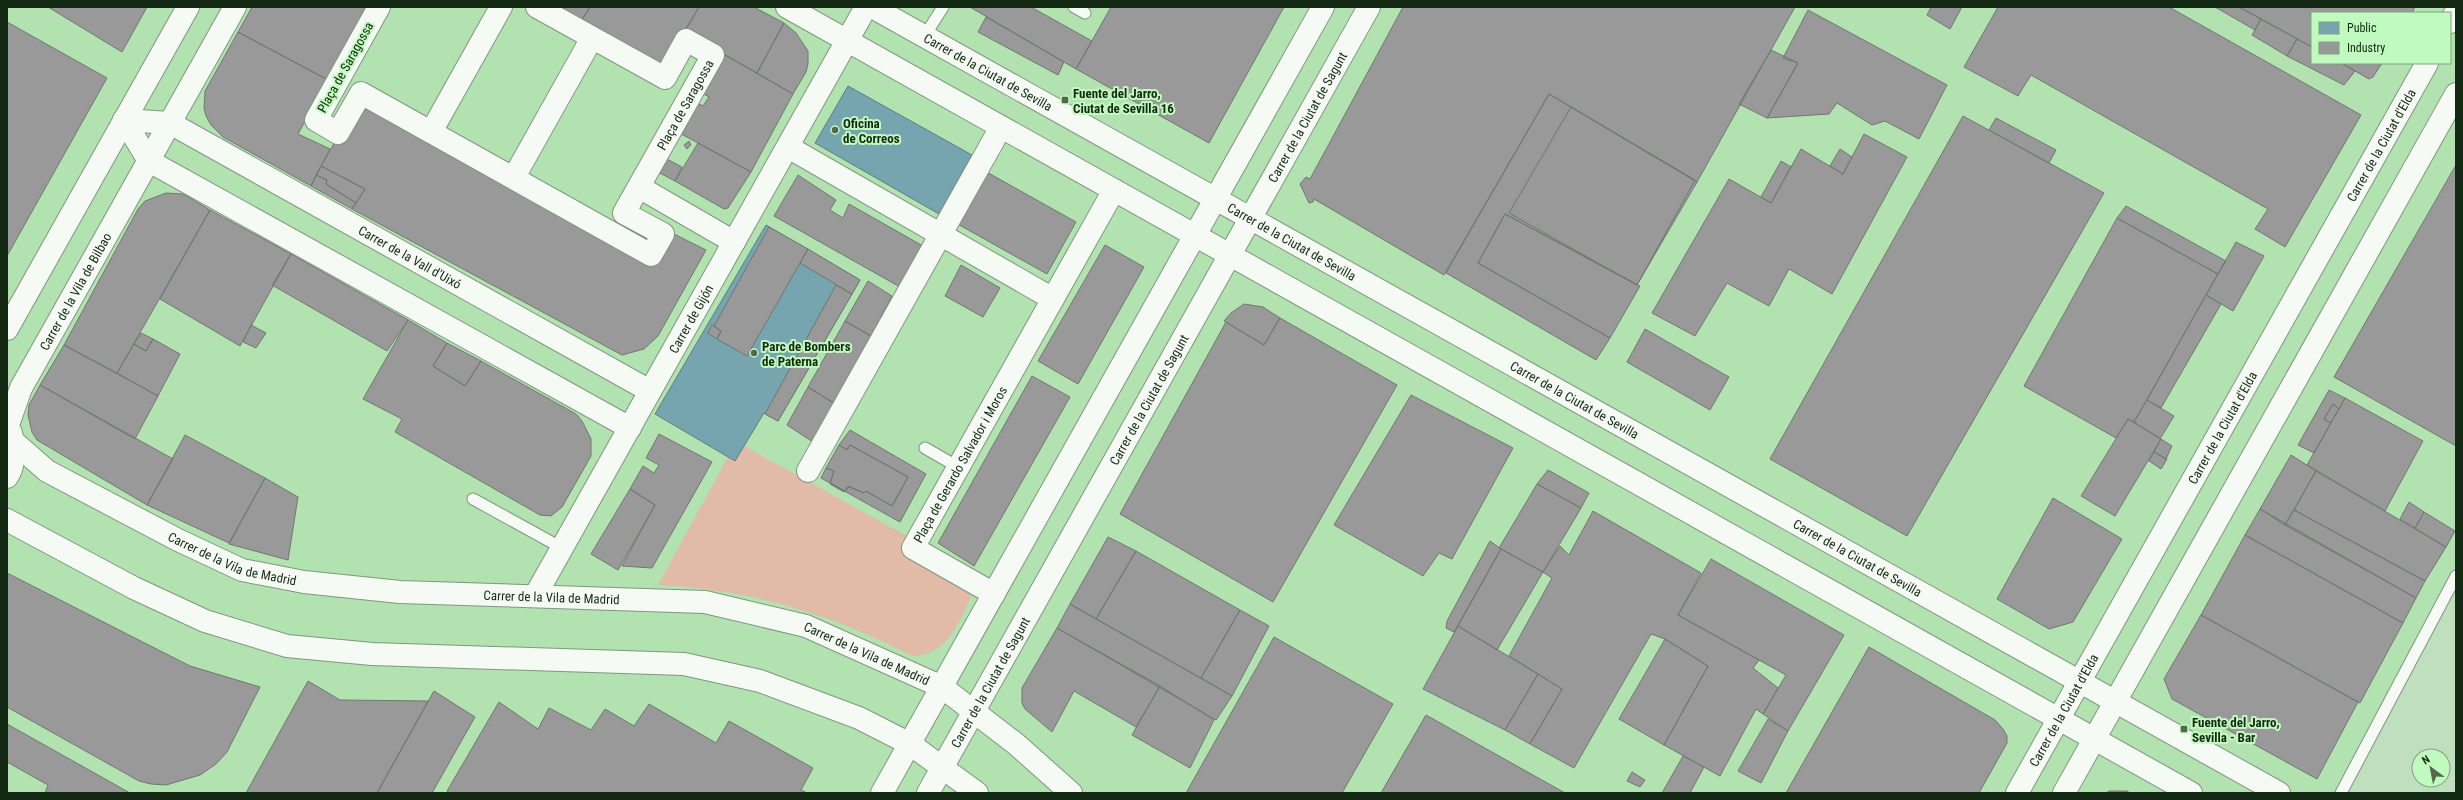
<svg xmlns="http://www.w3.org/2000/svg" width="2463" height="800" viewBox="0 0 2463 800" font-family="'Roboto Condensed',sans-serif">
  <style>
    .built { fill: #b2e2b0; fill-rule: evenodd }
    .green { fill: #e1baa8 }
    .public { fill: #76a5af; stroke: #598080 }
    .industry { fill: #999; stroke: #717771 }
    .lines { fill: none; stroke-linecap: round; stroke-linejoin: round }
    .lane-casing { stroke: #7f977e; stroke-width: 13 }
    .street-casing { stroke: #7f977e; stroke-width: 24 }
    .lane { stroke: #f6faf5; stroke-width: 11 }
    .street { stroke: #f6faf5; stroke-width: 22 }
    .poi-dot { fill: #50694f; stroke: #c1fabe; stroke-width: 1.5 }
    .labels { text-anchor: middle; stroke-width: 4; stroke-linejoin: round; paint-order: stroke }
    .street-label { font-size: 13px; fill: #142913; stroke: #c1fabe }
    .poi-label { font-size: 13px; font-weight: bold; fill: #142913; stroke: #c1fabe; text-anchor: start }
  </style>
  <rect width="100%" height="100%" fill="#c0dfbe"/>
  <!-- built -->
  <path class="built" d="M7 7H2456V575L2339 793H7ZM2312 13H2450V63H2312Z"/>
  <!-- green -->
  <path class="green" d="M744 446 907 536 912 560 972 595C958 624 948 655 912 656 831 614 750 589 658 585L728 457 735 461Z"/>
  <!-- public -->
  <path class="public" d="M848 86 972 155 939 214 815 143Z
    M766 225 860 280 778 421 764 413 735 461 655 414Z"/>
  <!-- industry -->
  <path class="industry" d="M48 7H147L122 52Z
    M252 7H369L328 80 238 32Z
    M551 7H590L580 23Z
    M590 7H699L662 71 580 23Z
    M699 7H754L784 23 757 73 684 32Z
    M970 7H1031L1092 41 1076 69Z
    M1111 7H1284L1209 143 1076 69Z
    M1403 7H1795L1697 182 1549 94 1444 275 1314 199 1313 202 1309 203 1300 184 1306 177 1310 179Z
    M1931 7H1962L1950 29 1927 15Z
    M1998 7H2169L2361 115 2285 247 2255 229 2268 209 2031 75 2018 96 1964 67Z
    M2215 7H2239L2261 19 2255 30Z
    M2239 7H2415L2412 13H2312V47Z
    M1808 10 1947 85 1919 139 1885 121 1872 125 1837 103 1829 114 1767 118 1798 63 1783 58Z
    M986 17 1064 62 1058 75 978 32Z
    M2261 19 2297 39 2287 56 2252 35Z
    M7 22 107 78 7 256Z
    M784 23 796 33 808 51V64L806 72 793 94 757 73Z
    M238 32 328 80 298 134 330 149 311 186 223 137 211 125 206 116 204 108 205 91Z
    M2297 39 2312 47V63H2341L2355 71 2344 85 2287 56Z
    M1771 50 1798 63 1767 118 1739 104Z
    M718 51 793 94 751 172 674 130 689 99 703 106 709 97 695 89Z
    M2341 63H2382L2373 77 2369 79Z
    M1549 94 1695 180 1637 285 1505 214 1478 263 1610 338 1596 360 1446 273Z
    M360 98 650 260 666 230 706 250 658 336 644 349 622 355 352 209 365 189 321 166Z
    M1571 107 1697 182 1637 285 1509 213Z
    M1963 116 2104 193 1907 536 1770 459Z
    M1996 118 2056 150 2049 163 1989 130Z
    M1864 134 1907 157 1832 294 1789 269 1769 306 1727 283 1695 336 1652 313 1729 179 1771 203 1801 149 1843 174Z
    M689 141 691 145 687 149 684 145Z
    M698 143 751 172 728 208 724 209 675 181Z
    M1840 149 1852 157 1843 174 1830 166Z
    M663 157 682 167 675 181 654 170Z
    M1781 161 1791 167 1771 203 1761 197Z
    M2456 165V446L2334 377Z
    M321 166 365 189 356 203 326 184 327 180 316 175Z
    M983 170 1076 222 1047 274 954 222Z
    M316 175 327 180 326 184 356 203 352 209 311 186Z
    M798 175 836 200 830 210 843 218 849 204 923 246 900 287 774 216Z
    M166 193 183 194 210 210 117 373 64 345 138 209 145 201Z
    M2126 206 2226 261 2218 274 2117 218Z
    M210 210 291 254 240 346 160 299Z
    M1505 214 1640 286 1610 338 1478 263Z
    M2117 218 2218 274 2134 422 2128 419 2116 438 2024 386Z
    M769 227 808 249 747 356 717 339 721 331 714 326Z
    M2236 242 2264 256 2233 311 2206 295Z
    M1105 245 1144 267 1078 384 1038 361Z
    M808 249 860 280 852 294 800 263Z
    M291 254 408 320 387 351 272 285Z
    M961 265 1000 288 983 317 945 296Z
    M868 281 892 296 871 336 845 321Z
    M836 285 852 294 778 421 765 414Z
    M2206 295 2221 304 2161 408 2147 400Z
    M1244 304 1263 307 1280 318 1264 345 1224 321 1231 313Z
    M1280 318 1397 385 1273 602 1120 514 1226 322 1264 345Z
    M408 320 447 343 433 366 465 386 481 361 576 414 582 421 591 439V456L562 507 551 516 540 515 395 432 402 419 363 399Z
    M845 321 871 336 835 404 808 387Z
    M251 325 266 333 256 348 243 342Z
    M712 325 721 331 717 339 708 333Z
    M1645 329 1729 377 1710 410 1627 362Z
    M141 333 153 339 146 351 134 344Z
    M153 339 180 354 158 396 117 373 134 344 146 351Z
    M447 343 481 361 465 386 433 366Z
    M64 345 158 396 135 439 40 385Z
    M1032 376 1070 397 974 566 938 543Z
    M40 385 173 459 147 505 37 440 32 432 28 415 29 405Z
    M808 387 834 403 813 442 787 425Z
    M2329 390 2345 398 2339 409 2333 404 2324 419 2331 423 2314 453 2298 445Z
    M1411 395 1513 448 1452 559 1439 553 1423 576 1334 525Z
    M2345 398 2423 441 2385 511 2307 465Z
    M2147 400 2174 416 2160 439 2134 422Z
    M2333 404 2339 409 2331 423 2324 419Z
    M2128 419 2161 439 2115 516 2081 496Z
    M850 430 926 474 900 522 821 478 826 468 834 471 830 483 845 491 848 486 864 493 866 491 892 506 908 477 850 445 847 450 839 445Z
    M659 434 712 462 652 568 622 566 655 505 630 489 643 466 654 473 659 465 646 458Z
    M185 435 265 478 229 543 147 505Z
    M2161 439 2172 446 2166 459 2154 452Z
    M839 445 847 450 850 445 908 477 892 506 866 491 864 493 849 487 844 492 830 484 834 471 826 468Z
    M2154 452 2167 459 2161 469 2149 461Z
    M2291 455 2316 471 2285 525 2260 509Z
    M1548 470 1589 493 1581 508 1537 484Z
    M2316 471 2446 547 2425 581 2294 510Z
    M265 478 298 497 288 560 229 544Z
    M1537 484 1581 508 1543 572 1499 548Z
    M630 489 655 505 618 570 591 554Z
    M2053 498 2122 539 2073 622 2049 629 1997 599Z
    M2409 502 2424 512 2415 528 2400 519Z
    M2260 509 2416 598 2403 623 2245 535Z
    M2294 510 2425 581 2416 598 2285 525Z
    M1593 511 1701 573 1678 615 1759 660 1753 668 1778 688 1763 714 1756 709 1720 776 1664 745 1708 666 1665 639 1651 634 1574 768 1530 744 1562 689 1509 656 1552 578 1543 572 1560 546 1569 555Z
    M2424 512 2455 531 2446 547 2415 528Z
    M2245 535 2403 623 2360 703 2201 615Z
    M1108 537 1136 551 1096 619 1070 604Z
    M1490 541 1501 549 1454 632 1446 628 1447 621Z
    M1501 549 1543 572 1497 650 1458 626Z
    M1136 551 1240 610 1201 678 1096 619Z
    M1711 559 1844 635 1788 731 1763 714 1786 675 1678 615Z
    M7 573 190 666 260 687 227 752 216 764 200 775 166 785 151 784 139 781 7 707Z
    M1070 604 1232 696 1216 720 1057 628Z
    M1240 610 1269 626 1232 696 1201 678Z
    M2201 615 2358 702 2317 779 2172 699 2164 679Z
    M1458 626 1538 674 1505 730 1423 689Z
    M1057 628 1160 686 1136 727 1074 691 1052 732 1025 709 1022 703V688Z
    M1274 637 1393 704 1342 793H1186Z
    M1665 639 1708 666 1664 745 1619 719Z
    M1869 647 1995 720 2003 729 2007 736V743L1979 793H1786Z
    M1538 674 1562 689 1530 744 1505 730Z
    M308 681 340 700 428 701 377 793H246Z
    M1160 686 1214 720 1190 768 1132 735Z
    M434 691 475 717 432 793H377Z
    M499 702 538 729 549 708 591 730 605 709 634 726 649 704 716 743 729 721 813 768 801 790 807 793H450L447 791Z
    M1426 715 1565 793H1381Z
    M1768 719 1788 731 1761 783 1738 771Z
    M7 724 130 793H45L48 785 7 762Z
    M1683 756 1704 767 1690 793H1662Z
    M1632 772 1645 780 1640 787 1627 781Z
    M2109 791H2127L2130 793H2106Z"/>
  <g class="lines">
    <defs>
      <path id="lane" d="M1074 7 1085 13
        M924 37 943 7
        M925 448 958 467
        M473 499 562 548
        M2341 793 2456 576"/>
      <g id="street">
        <path id="s1" d="M379 7 316 120 338 133 361 93 651 255 663 234 624 213 713 55 686 40 665 78 537 7"/>
        <path d="M787 7 2191 793"/>
        <path id="s2" d="M872 7 2279 793"/>
        <path d="M2450 22 2456 12"/>
        <path id="s3" d="M124 120 170 123 650 391"/>
        <path d="M124 120 149 161"/>
        <path d="M431 132 501 7"/>
        <path d="M788 147 1053 299"/>
        <path d="M149 161 630 428"/>
        <path d="M514 177 592 38"/>
        <path d="M639 187 734 242"/>
        <path d="M7 329 188 7"/>
        <path id="s4" d="M8 425 21 388 235 7"/>
        <path id="s5" d="M14 442 47 471 178 540 242 570 304 582 400 592 705 602 806 626 942 687 1016 744 1071 793"/>
        <path d="M808 471 1001 127"/>
        <path d="M7 477C15 466 15 446 11 433"/>
        <path d="M7 520 134 588 205 621 287 646 372 654 684 664 760 681 859 718 910 744 977 793"/>
        <path id="s6" d="M994 594 913 548 1114 190"/>
        <path id="s7" d="M535 596 866 7"/>
        <path d="M882 793 1323 7"/>
        <path id="s8" d="M928 793 1369 7"/>
        <path id="s9" d="M2017 793 2427 63"/>
        <path d="M2064 793 2456 94"/>
      </g>
    </defs>
    <!-- lane casing -->
    <use href="#lane" class="lane-casing"/>
    <!-- street casing -->
    <use href="#street" class="street-casing"/>
    <!-- lane -->
    <use href="#lane" class="lane"/>
    <!-- street -->
    <use href="#street" class="street"/>
  </g>
  <!-- markers -->
  <g class="poi-dot">
    <rect x="1061" y="96" width="8" height="8" rx="2"/>
    <circle cx="835" cy="130" r="4"/>
    <circle cx="754" cy="353" r="4"/>
    <rect x="2180" y="725" width="8" height="8" rx="2"/>
  </g>
  <g class="labels">
    <!-- street labels -->
    <g class="street-label">
      <text transform="translate(345 67) rotate(-61)" y="5">Plaça de Saragossa</text>
      <text dy="5" stroke="none"><textPath href="#s2" startOffset="133">Carrer de la Ciutat de Sevilla</textPath></text>
      <text dy="5" stroke="none"><textPath href="#s1" startOffset="726">Plaça de Saragossa</textPath></text>
      <text dy="5" stroke="none"><textPath href="#s8" startOffset="775">Carrer de la Ciutat de Sagunt</textPath></text>
      <text dy="5" stroke="none"><textPath href="#s9" startOffset="743">Carrer de la Ciutat d'Elda</textPath></text>
      <text dy="5" stroke="none"><textPath href="#s2" startOffset="481">Carrer de la Ciutat de Sevilla</textPath></text>
      <text dy="5" stroke="none"><textPath href="#s3" startOffset="321">Carrer de la Vall d'Uixó</textPath></text>
      <text dy="5" stroke="none"><textPath href="#s4" startOffset="150">Carrer de la Vila de Bilbao</textPath></text>
      <text dy="5" stroke="none"><textPath href="#s7" startOffset="318">Carrer de Gijón</textPath></text>
      <text dy="5" stroke="none"><textPath href="#s8" startOffset="451">Carrer de la Ciutat de Sagunt</textPath></text>
      <text dy="5" stroke="none"><textPath href="#s2" startOffset="805">Carrer de la Ciutat de Sevilla</textPath></text>
      <text dy="5" stroke="none"><textPath href="#s9" startOffset="419">Carrer de la Ciutat d'Elda</textPath></text>
      <text dy="5" stroke="none"><textPath href="#s6" startOffset="189">Plaça de Gerardo Salvador i Moros</textPath></text>
      <text dy="5" stroke="none"><textPath href="#s5" startOffset="250">Carrer de la Vila de Madrid</textPath></text>
      <text dy="5" stroke="none"><textPath href="#s2" startOffset="1129">Carrer de la Ciutat de Sevilla</textPath></text>
      <text dy="5" stroke="none"><textPath href="#s5" startOffset="574">Carrer de la Vila de Madrid</textPath></text>
      <text dy="5" stroke="none"><textPath href="#s5" startOffset="898">Carrer de la Vila de Madrid</textPath></text>
      <text dy="5" stroke="none"><textPath href="#s8" startOffset="127">Carrer de la Ciutat de Sagunt</textPath></text>
      <text dy="5" stroke="none"><textPath href="#s9" startOffset="95">Carrer de la Ciutat d'Elda</textPath></text>
    </g>
    <!-- poi labels -->
    <g class="poi-label">
      <text x="1073" y="98">Fuente del Jarro,<tspan x="1073" dy="15">Ciutat de Sevilla 16</tspan></text>
      <text x="843" y="128">Oficina<tspan x="843" dy="15">de Correos</tspan></text>
      <text x="762" y="351">Parc de Bombers<tspan x="762" dy="15">de Paterna</tspan></text>
      <text x="2192" y="727">Fuente del Jarro,<tspan x="2192" dy="15">Sevilla - Bar</tspan></text>
    </g>
  </g>
  <!-- border -->
  <rect width="2463" height="800" fill="none" stroke="#142913" stroke-width="16"/>
  <!-- legend -->
  <rect x="2311" y="12" width="140" height="52" fill="#c1fabe" stroke="#7ca67a"/>
  <rect x="2319" y="22" width="20" height="12" fill="#76a5af" stroke="#7ca67a"/>
  <text x="2347" y="32" font-size="12" fill="#142913">Public</text>
  <rect x="2319" y="42" width="20" height="12" fill="#999999" stroke="#7ca67a"/>
  <text x="2347" y="52" font-size="12" fill="#142913">Industry</text>
  <!-- north arrow -->
  <g transform="translate(2431 768) rotate(328)"><circle r="19" fill="#c1fabe" stroke="#7ca67a"/>
  <path d="M0-3L7 15L0 10L-7 15Z" fill="#50694f"/>
  <text y="-6" font-size="11" font-weight="bold" text-anchor="middle" fill="#142913">N</text>
  </g>
</svg>
